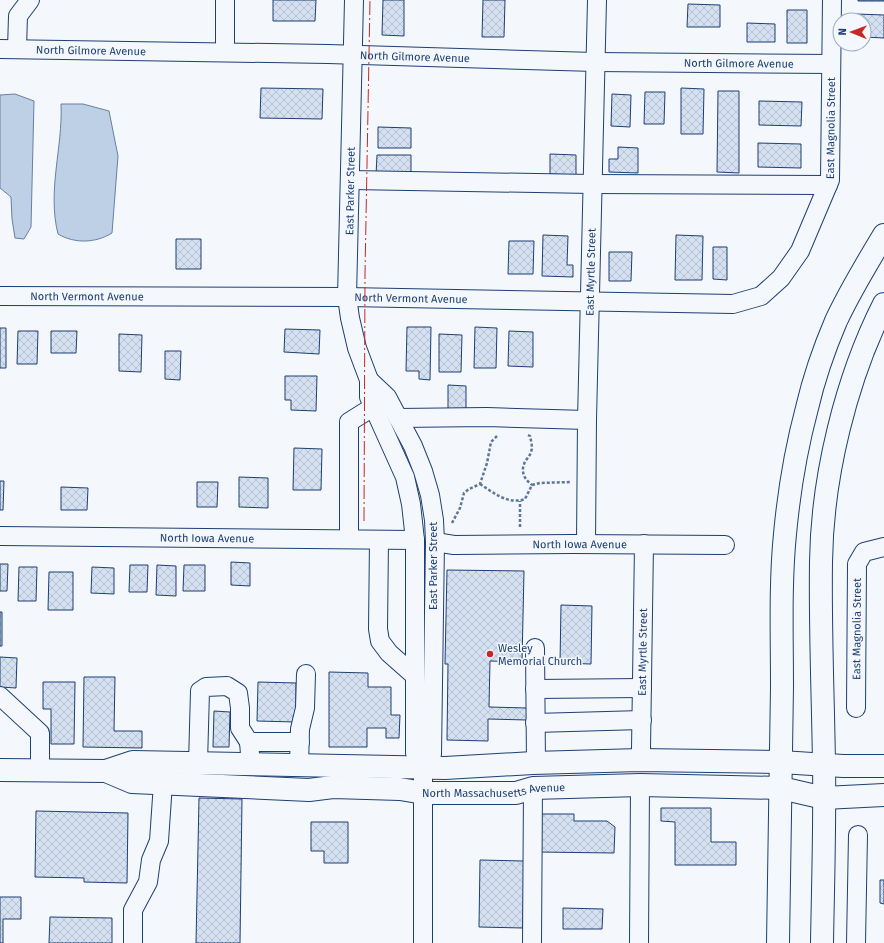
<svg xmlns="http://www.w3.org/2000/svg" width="884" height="943" viewBox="0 0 884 943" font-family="'Fira Sans',sans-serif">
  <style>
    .water { fill: #bed0e5; stroke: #687fa3 }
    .building { fill: url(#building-cross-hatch); stroke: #1d3f73 }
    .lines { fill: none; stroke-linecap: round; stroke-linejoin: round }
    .minor-casing { stroke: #1d3f73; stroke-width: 20 }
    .major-casing { stroke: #1d3f73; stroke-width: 24 }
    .path { stroke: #5e769c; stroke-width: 2.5; stroke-dasharray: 3 2; stroke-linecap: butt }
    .minor { stroke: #f4f7fb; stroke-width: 18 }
    .major { stroke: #f4f7fb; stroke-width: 22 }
    .power { stroke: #c62828; stroke-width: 1; stroke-dasharray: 14 3 2 3; stroke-linecap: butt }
    .poi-dot { fill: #c62828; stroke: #f4f7fb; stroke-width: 1.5 }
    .labels { text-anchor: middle; stroke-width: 3; stroke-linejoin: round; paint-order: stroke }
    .street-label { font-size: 11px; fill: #1d3f73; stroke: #f4f7fb }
    .poi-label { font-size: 11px; fill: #1d3f73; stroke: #f4f7fb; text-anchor: start }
  </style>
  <defs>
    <pattern id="building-cross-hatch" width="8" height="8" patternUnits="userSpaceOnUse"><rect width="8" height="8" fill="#d5e0f0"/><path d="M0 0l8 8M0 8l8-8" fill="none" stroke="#b6c1d1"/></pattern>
  </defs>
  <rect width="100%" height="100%" fill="#f4f7fb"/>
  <!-- water -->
  <path class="water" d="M15 94 34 101 31 227 24 239 15 238 12 219 11 197 0 188V95Z
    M61 104H83L109 111 118 156 112 233C96 243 75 244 58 234 47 190 63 148 61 104Z"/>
  <!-- building -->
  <path class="building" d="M273 0H316L315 21H273Z
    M383 0H404V36L382 35Z
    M483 0H505L504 37H482Z
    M858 0H884V1H858Z
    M688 4 720 5V27H687Z
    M787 10H807V43H787Z
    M856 14 884 15V38L864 37V20H856Z
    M747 23 775 24V42H747Z
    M261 88 323 89 322 119 260 118Z
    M681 88 704 89 703 134H681Z
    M718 91H739V173L717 172Z
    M645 92H665L664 124H644Z
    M612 94 631 95 630 127 611 126Z
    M759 101 802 102 801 126 759 125Z
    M378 127 411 128V148H378Z
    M758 143 801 144V168L758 167Z
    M618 147 638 148V173L609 172V159H618Z
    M550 154 576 155V175L550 174Z
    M377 155H411V175H376Z
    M543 235 568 236 567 265H573V277L542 276Z
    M676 235 703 236 702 280H675Z
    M176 239H201V269H176Z
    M509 241H534L533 274H508Z
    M713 247H727V280L713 279Z
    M609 252H632L631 281H609Z
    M407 327H431L430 380 419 379V371H406Z
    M475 327 497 328 496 368H474Z
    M0 328H6V368H0Z
    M285 329 320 330 319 354 284 352Z
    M18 331H38L37 364H17Z
    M51 331H77L76 353H51Z
    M509 331 533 332V367L508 366Z
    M119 334 142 335 141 372 119 371Z
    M439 334 462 335 461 372H439Z
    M165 351H181L180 380 165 379Z
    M285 376H317L316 411 291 410V400H285Z
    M448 385 466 386V412H448Z
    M294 448 322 449 321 490H293Z
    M239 477 268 478V508L239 507Z
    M0 481H4L3 510H0Z
    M197 482H218L217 507H197Z
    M61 487 88 488 87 510H61Z
    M231 562 250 563V586L231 585Z
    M0 564H8L7 591H0Z
    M130 565H148L147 592H129Z
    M157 565 176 566V596L156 595Z
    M184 565H205V591H183Z
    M19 567H37L36 601H18Z
    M92 567 114 568V594L91 593Z
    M447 570 524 571 522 662 490 661 489 707 527 708V720L488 719V741L447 740 448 664H445Z
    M49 572H73V610H48Z
    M561 605 592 606 591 664 560 663Z
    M0 612H2V646H0Z
    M0 657 17 658 16 688 0 687Z
    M329 672 368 673V687H391V715H400L399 738H386V728H367V747H329Z
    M84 677H115L114 731H142V748L83 747Z
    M43 682H75L74 744H51V709H43Z
    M258 682 296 683V722L257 721Z
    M214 711 230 712 229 747H213Z
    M199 798 242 799 240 943H196Z
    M661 808H711V842H736V865H675V822L661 821Z
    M36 811 128 813 127 883 84 882V878L35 877Z
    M539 814H574V821H607L615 827 614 853 538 852Z
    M311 822H348V863H324V851H311Z
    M480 860 524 861 523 928 479 927Z
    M880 880H884V904L880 903Z
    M0 897H21V919H3V943H0Z
    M563 908 603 909 602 929H563Z
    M50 917 112 918V943H49Z"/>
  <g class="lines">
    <defs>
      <g id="minor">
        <path d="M354 0 347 297 350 318 357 348 369 380V397L405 477 411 504 415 540V753L423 767V943"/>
        <path id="s1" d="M0 49 328 54 595 62 831 64"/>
        <path d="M17 49 18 16 30 0"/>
        <path d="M225 52V0"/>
        <path d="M351 180 592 184 828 185"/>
        <path id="s2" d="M0 296 347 297 733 304 761 296 781 278 800 251 830 180 832 0"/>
        <path d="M369 380 387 397 413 446 423 471 430 495 434 520 435 542 432 754 423 767"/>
        <path d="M398 418 487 417 587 420"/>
        <path id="s3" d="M0 536 415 540"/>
        <path d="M349 539V422L373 407"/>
        <path d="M379 540 378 629 380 641 389 653 415 676"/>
        <path id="s4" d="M435 542 454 545 573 544 725 545"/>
        <path id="s5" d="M586 544 587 420 597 0"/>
        <path d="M535 648 536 763"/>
        <path d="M535 689 642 688"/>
        <path d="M0 696 40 733V770"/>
        <path id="s6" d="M856 708 857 564 864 552 884 547"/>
        <path d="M535 723 642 720"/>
        <path d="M250 754 249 742H300"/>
        <path id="s7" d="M640 760 641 749 644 544"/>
        <path d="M198 763 200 691 206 687 227 686 238 693 240 708V728L249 742"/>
        <path d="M299 765 300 729 305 708 306 674"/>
        <path d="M133 943V910L148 882 151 860 159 841 163 783"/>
        <path d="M532 943 533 788"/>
        <path d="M639 943 640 785"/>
        <path d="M856 943 858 835"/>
      </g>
      <g id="major">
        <path d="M0 770 106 771 133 762 445 768 533 763 640 760 781 762 843 766H884"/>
        <path id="s8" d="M106 771 132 782 309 790 333 787 400 789 424 793H516L533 788 640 785 781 788 824 798 884 795"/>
        <path d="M778 943C779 858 781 772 782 687 782 636 780 584 785 534 789 491 796 449 807 408 814 378 824 349 836 321 850 291 867 263 884 235"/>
        <path d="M822 943C823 883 825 823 824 764 823 696 820 629 821 562 822 477 846 379 884 304"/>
      </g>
    </defs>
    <!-- minor casing -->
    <use href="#minor" class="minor-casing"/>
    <!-- major casing -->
    <use href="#major" class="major-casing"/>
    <!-- path -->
    <path class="path" d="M528 435 530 436C531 441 533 447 531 452 530 455 528 458 526 460 520 470 523 478 532 485
      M480 484C494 493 508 505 525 499L532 485
      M532 485 540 483 571 482
      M452 523 460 508 464 493 469 489 480 484 487 463 491 442 498 435
      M520 527V501"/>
    <!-- minor -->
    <use href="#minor" class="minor"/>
    <!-- major -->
    <use href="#major" class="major"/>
    <!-- power -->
    <path class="power" d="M364 521 365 274 370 0"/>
  </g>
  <!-- markers -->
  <circle class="poi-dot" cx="490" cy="654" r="4"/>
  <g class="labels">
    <!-- street labels -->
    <g class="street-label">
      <text dy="4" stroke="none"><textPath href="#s1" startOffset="91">North Gilmore Avenue</textPath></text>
      <text dy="4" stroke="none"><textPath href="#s1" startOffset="415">North Gilmore Avenue</textPath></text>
      <text dy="4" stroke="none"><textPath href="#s1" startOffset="739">North Gilmore Avenue</textPath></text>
      <text dy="4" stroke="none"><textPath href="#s2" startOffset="951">East Magnolia Street</textPath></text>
      <text transform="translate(350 191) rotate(-89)" y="4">East Parker Street</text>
      <text dy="4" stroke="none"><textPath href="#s5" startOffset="272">East Myrtle Street</textPath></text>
      <text dy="4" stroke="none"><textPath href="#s2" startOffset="87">North Vermont Avenue</textPath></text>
      <text dy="4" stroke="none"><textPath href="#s2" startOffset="411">North Vermont Avenue</textPath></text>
      <text dy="4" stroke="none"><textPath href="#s3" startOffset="207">North Iowa Avenue</textPath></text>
      <text dy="4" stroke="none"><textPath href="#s4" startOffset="145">North Iowa Avenue</textPath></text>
      <text transform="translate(433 566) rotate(-90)" y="4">East Parker Street</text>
      <text dy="4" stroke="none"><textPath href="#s6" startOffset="79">East Magnolia Street</textPath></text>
      <text dy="4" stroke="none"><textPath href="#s7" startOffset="108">East Myrtle Street</textPath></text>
      <text dy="4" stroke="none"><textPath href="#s8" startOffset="391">North Massachusetts Avenue</textPath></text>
    </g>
    <!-- poi labels -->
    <g class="poi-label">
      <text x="498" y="652">Wesley<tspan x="498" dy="13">Memorial Church</tspan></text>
    </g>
  </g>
  <!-- north arrow -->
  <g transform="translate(852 32) rotate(271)"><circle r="19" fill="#f4f7fb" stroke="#9eadc5"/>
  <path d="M0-3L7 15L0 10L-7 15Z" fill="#c62828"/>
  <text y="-6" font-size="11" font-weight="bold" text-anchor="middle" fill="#1d3f73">N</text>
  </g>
</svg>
